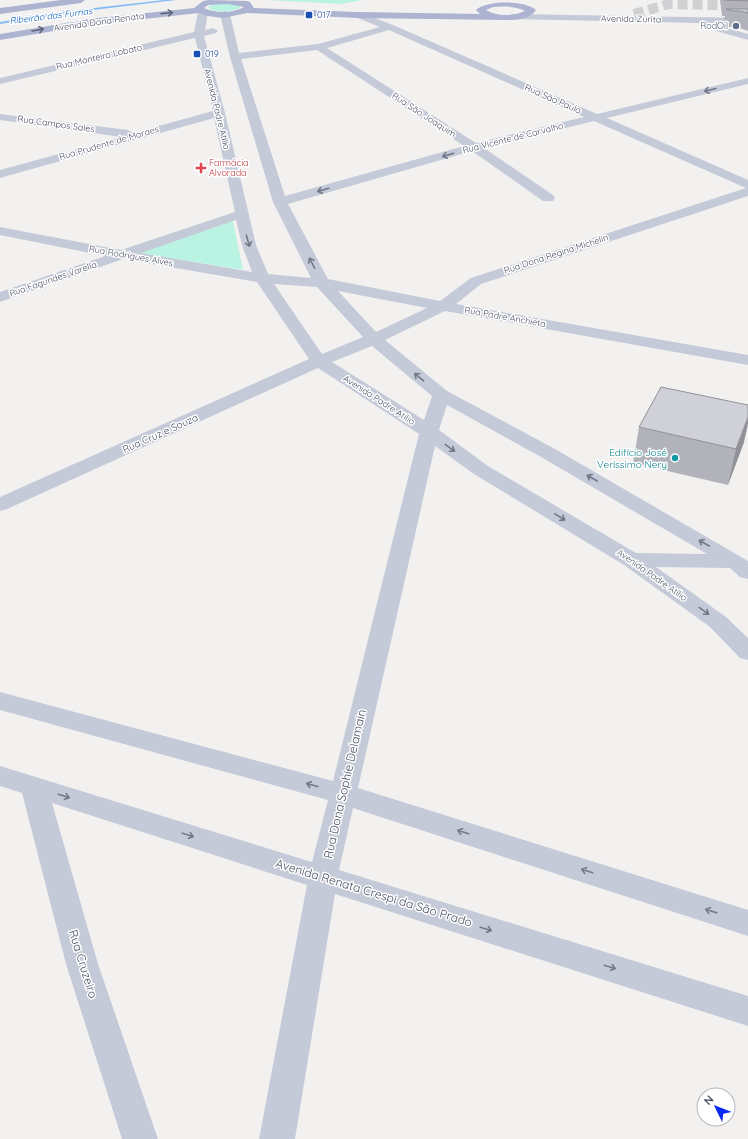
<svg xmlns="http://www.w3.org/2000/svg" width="748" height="1139" viewBox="0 0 748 1139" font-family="Quicksand,sans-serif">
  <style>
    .green { fill: #bbf3e2 }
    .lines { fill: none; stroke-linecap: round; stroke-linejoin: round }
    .stream { fill: #84bbf4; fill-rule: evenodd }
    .minor-tunnel { stroke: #d0d0d3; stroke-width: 10; stroke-dasharray: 10 5; stroke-linecap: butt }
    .minor { fill: #c5cad8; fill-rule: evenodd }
    .major { fill: #adb4d1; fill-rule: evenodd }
    .wall { fill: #b2b3ba }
    .shaded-wall { fill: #919297 }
    .building { fill: #cfd0d8; stroke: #919297 }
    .oneway { stroke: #60667c }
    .oneway2 { stroke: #727889 }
    .transit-dot { fill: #1a4fb4; stroke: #fff; stroke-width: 1.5 }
    .service-dot { fill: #5c6f8a; stroke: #fff; stroke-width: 1.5 }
    .health-dot { fill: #e0444e; stroke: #fff; stroke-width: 1.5 }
    .culture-dot { fill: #0f9aa8; stroke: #fff; stroke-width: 1.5 }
    .labels { text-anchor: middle; stroke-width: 3; stroke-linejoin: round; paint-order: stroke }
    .far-transit-label { font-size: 9px; fill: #164399; stroke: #fff; text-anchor: start }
    .far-water-label { font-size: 9px; font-style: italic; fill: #005ab8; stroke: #fff }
    .far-street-label { font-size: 9px; fill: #464c5f; stroke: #fff }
    .far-service-label { font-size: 9px; fill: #4e5e75; stroke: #fff; text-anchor: end }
    .far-health-label { font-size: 9px; fill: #be3a42; stroke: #fff; text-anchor: start }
    .street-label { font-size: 10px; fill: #464c5f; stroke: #fff }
    .culture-label { font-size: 10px; fill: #0d838f; stroke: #fff; text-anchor: end }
    .near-street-label { font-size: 12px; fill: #464c5f; stroke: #fff }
  </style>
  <rect width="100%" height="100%" fill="#f3f1f0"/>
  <!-- green -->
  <path class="green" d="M266 0H362L342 4Z
    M226 3 240 6V8C232 12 214 14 208 7L212 5Z
    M233 221 243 270 139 253Z"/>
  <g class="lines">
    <!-- stream -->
    <path class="stream" d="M164 0H176L68 13 0 24V22L68 11Z"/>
    <!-- minor-tunnel -->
    <path class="minor-tunnel" d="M634 14 669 4 748 6"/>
    <!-- minor -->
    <path class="minor" d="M203 9 208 12 205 30 213 28 218 31 216 33 204 36 225 113 256 245 268 274 311 278 273 202 230 57 220 14 222 12 225 11 230 14 239 53 318 44 380 27 355 17 353 15 355 13H361L393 25 597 114 748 78V84L607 118 748 180V196L481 284 456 304 748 355V365L445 311 385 340 447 391 555 449 748 561V579L740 577 730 568 656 567 726 617 748 638V660L740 658 710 627 624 565 474 474 435 446 358 788 748 910V936L353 808 339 870 748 996V1026L335 894 295 1139H259L307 885 52 803 98 964 158 1139H122L66 964 22 793 0 786V766L312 862 328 800 0 710V692L333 781 419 434 318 368 7 509 0 511V497L309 359 257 282 123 259 0 302V292L105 256 0 235V227L121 250 235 212 214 118 0 178V170L121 137 0 120V114L128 130 133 133 213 111 195 38 0 84V78L194 32 198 12ZM389 30 584 117 476 143 327 48ZM317 50 464 146 285 196 241 59ZM594 121 746 188 471 278 440 301 328 279 288 204 472 151 543 201H553L555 198 553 195 484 148ZM236 220 242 245 252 272 141 253ZM274 284 317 287 363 337 322 354ZM338 291 427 308 376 332ZM372 346 432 396 424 420 332 362ZM447 405 541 457 707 554 636 553 488 466 439 430Z
      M513 14 748 18V24L510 19 508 17 510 15Z
      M716 25 748 34V40L713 30 711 28Z"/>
    <!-- major -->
    <path class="major" d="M61 0H85L81 3 0 14V8Z
      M209 0 247 1 250 2 254 8 358 12 480 14 476 10C486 0 525 0 536 10 530 20 515 20 505 20L358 18 247 13 223 18 208 16 199 13 90 25 0 40V34L90 19 194 8 203 1ZM228 4 244 7C233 13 216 14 204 8L208 5ZM493 7C503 6 516 6 525 11 514 16 497 17 486 10Z"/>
  </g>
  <!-- wall -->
  <path class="wall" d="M720 0H748V31L737 27H730L723 25 725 16H722Z
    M639 427 744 442 728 485 633 463Z"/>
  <!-- shaded-wall -->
  <path class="shaded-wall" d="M748 417V424L744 442 728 485 736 449Z"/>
  <!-- building -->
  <path class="building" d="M725 0H748V1Z
    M726 9H748V13L740 11H733Z
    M661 387 748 405V417L736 449 639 427Z"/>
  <!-- one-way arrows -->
  <defs><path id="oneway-shaft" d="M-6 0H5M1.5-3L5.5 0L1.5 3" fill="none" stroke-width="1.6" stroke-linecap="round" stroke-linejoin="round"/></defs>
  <g class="oneway">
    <use href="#oneway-shaft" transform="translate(167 13) rotate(-6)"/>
    <use href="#oneway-shaft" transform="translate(38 30) rotate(-10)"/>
  </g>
  <g class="oneway2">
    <use href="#oneway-shaft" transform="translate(710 90) rotate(166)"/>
    <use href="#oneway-shaft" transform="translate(448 155) rotate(164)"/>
    <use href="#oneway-shaft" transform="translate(323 190) rotate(164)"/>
    <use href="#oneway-shaft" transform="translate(248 241) rotate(74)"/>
    <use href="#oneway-shaft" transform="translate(312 263) rotate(-117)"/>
    <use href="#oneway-shaft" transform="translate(419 377) rotate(-140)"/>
    <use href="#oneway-shaft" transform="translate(450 448) rotate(36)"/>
    <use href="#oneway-shaft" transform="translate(592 478) rotate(-150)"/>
    <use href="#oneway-shaft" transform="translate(560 517) rotate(31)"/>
    <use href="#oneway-shaft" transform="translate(704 543) rotate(-150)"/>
    <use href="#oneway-shaft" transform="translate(704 611) rotate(36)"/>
    <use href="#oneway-shaft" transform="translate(312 785) rotate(-165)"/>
    <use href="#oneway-shaft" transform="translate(64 796) rotate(18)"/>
    <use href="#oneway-shaft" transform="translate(463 832) rotate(-162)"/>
    <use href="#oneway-shaft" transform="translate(188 835) rotate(18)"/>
    <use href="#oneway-shaft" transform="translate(587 871) rotate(-162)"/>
    <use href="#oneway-shaft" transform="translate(711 911) rotate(-162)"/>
    <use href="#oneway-shaft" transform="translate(486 929) rotate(17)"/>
    <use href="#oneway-shaft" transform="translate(610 967) rotate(17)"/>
  </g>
  <!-- markers -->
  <g class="transit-dot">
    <rect x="305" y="11" width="8" height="8" rx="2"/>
    <rect x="193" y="50" width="8" height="8" rx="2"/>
  </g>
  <circle class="service-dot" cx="736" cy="26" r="4"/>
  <path class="health-dot" d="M199 162h4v4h4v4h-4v4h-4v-4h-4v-4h4z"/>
  <circle class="culture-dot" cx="675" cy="458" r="4"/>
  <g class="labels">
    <!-- far-transit labels -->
    <g class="far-transit-label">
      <text x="317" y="18">017</text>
      <text x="205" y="57">019</text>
    </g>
    <!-- far-water labels -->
    <g class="far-water-label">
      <text transform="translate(51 16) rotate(-7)" y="3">Ribeirão das Furnas</text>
    </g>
    <!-- far-street labels -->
    <g class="far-street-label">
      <text transform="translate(631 19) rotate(1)" y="3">Avenida Zurita</text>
      <text transform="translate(99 22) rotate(-8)" y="3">Avenida Dona Renata</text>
      <text transform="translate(99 57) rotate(-13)" y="3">Rua Monteiro Lobato</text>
      <text transform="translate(553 99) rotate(24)" y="3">Rua São Paulo</text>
      <text transform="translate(217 109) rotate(76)" y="3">Avenida Padre Atílio</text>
      <text transform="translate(424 115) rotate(33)" y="3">Rua São Joaquim</text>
      <text transform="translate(56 124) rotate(8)" y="3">Rua Campos Sales</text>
      <text transform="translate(513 138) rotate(-14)" y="3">Rua Vicente de Carvalho</text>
      <text transform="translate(109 143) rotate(-16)" y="3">Rua Prudente de Moraes</text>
      <text transform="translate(556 254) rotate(-18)" y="3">Rua Dona Regina Michelin</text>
      <text transform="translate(131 256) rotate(10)" y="3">Rua Rodrigues Alves</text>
      <text transform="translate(53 279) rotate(-19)" y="3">Rua Fagundes Varella</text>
      <text transform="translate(505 317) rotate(10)" y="3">Rua Padre Anchieta</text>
      <text transform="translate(379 400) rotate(33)" y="3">Avenida Padre Atílio</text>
      <text transform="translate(652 575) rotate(35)" y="3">Avenida Padre Atílio</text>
    </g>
    <!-- far-service labels -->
    <g class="far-service-label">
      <text x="728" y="29">RodOil</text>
    </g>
    <!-- far-health labels -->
    <g class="far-health-label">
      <text x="209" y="166">Farmácia<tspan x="209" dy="10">Alvorada</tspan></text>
    </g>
    <!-- street labels -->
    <g class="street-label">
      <text transform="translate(160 433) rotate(-24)" y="4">Rua Cruz e Souza</text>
    </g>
    <!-- culture labels -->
    <g class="culture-label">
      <text x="667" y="456">Edifício José<tspan x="667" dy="12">Veríssimo Nery</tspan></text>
    </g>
    <!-- near-street labels -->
    <g class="near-street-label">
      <text transform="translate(345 784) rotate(-77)" y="4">Rua Dona Sophie Delamain</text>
      <text transform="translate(374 893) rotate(17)" y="4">Avenida Renata Crespi da São Prado</text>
      <text transform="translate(83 964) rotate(73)" y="4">Rua Cruzeiro</text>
    </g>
  </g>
  <!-- north arrow -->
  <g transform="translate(716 1107) rotate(313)"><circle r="19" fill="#ffffff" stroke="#b5b7bf"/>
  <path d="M0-3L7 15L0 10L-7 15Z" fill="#0928f3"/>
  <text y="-6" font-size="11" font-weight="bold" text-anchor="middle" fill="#464c5f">N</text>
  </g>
</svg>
